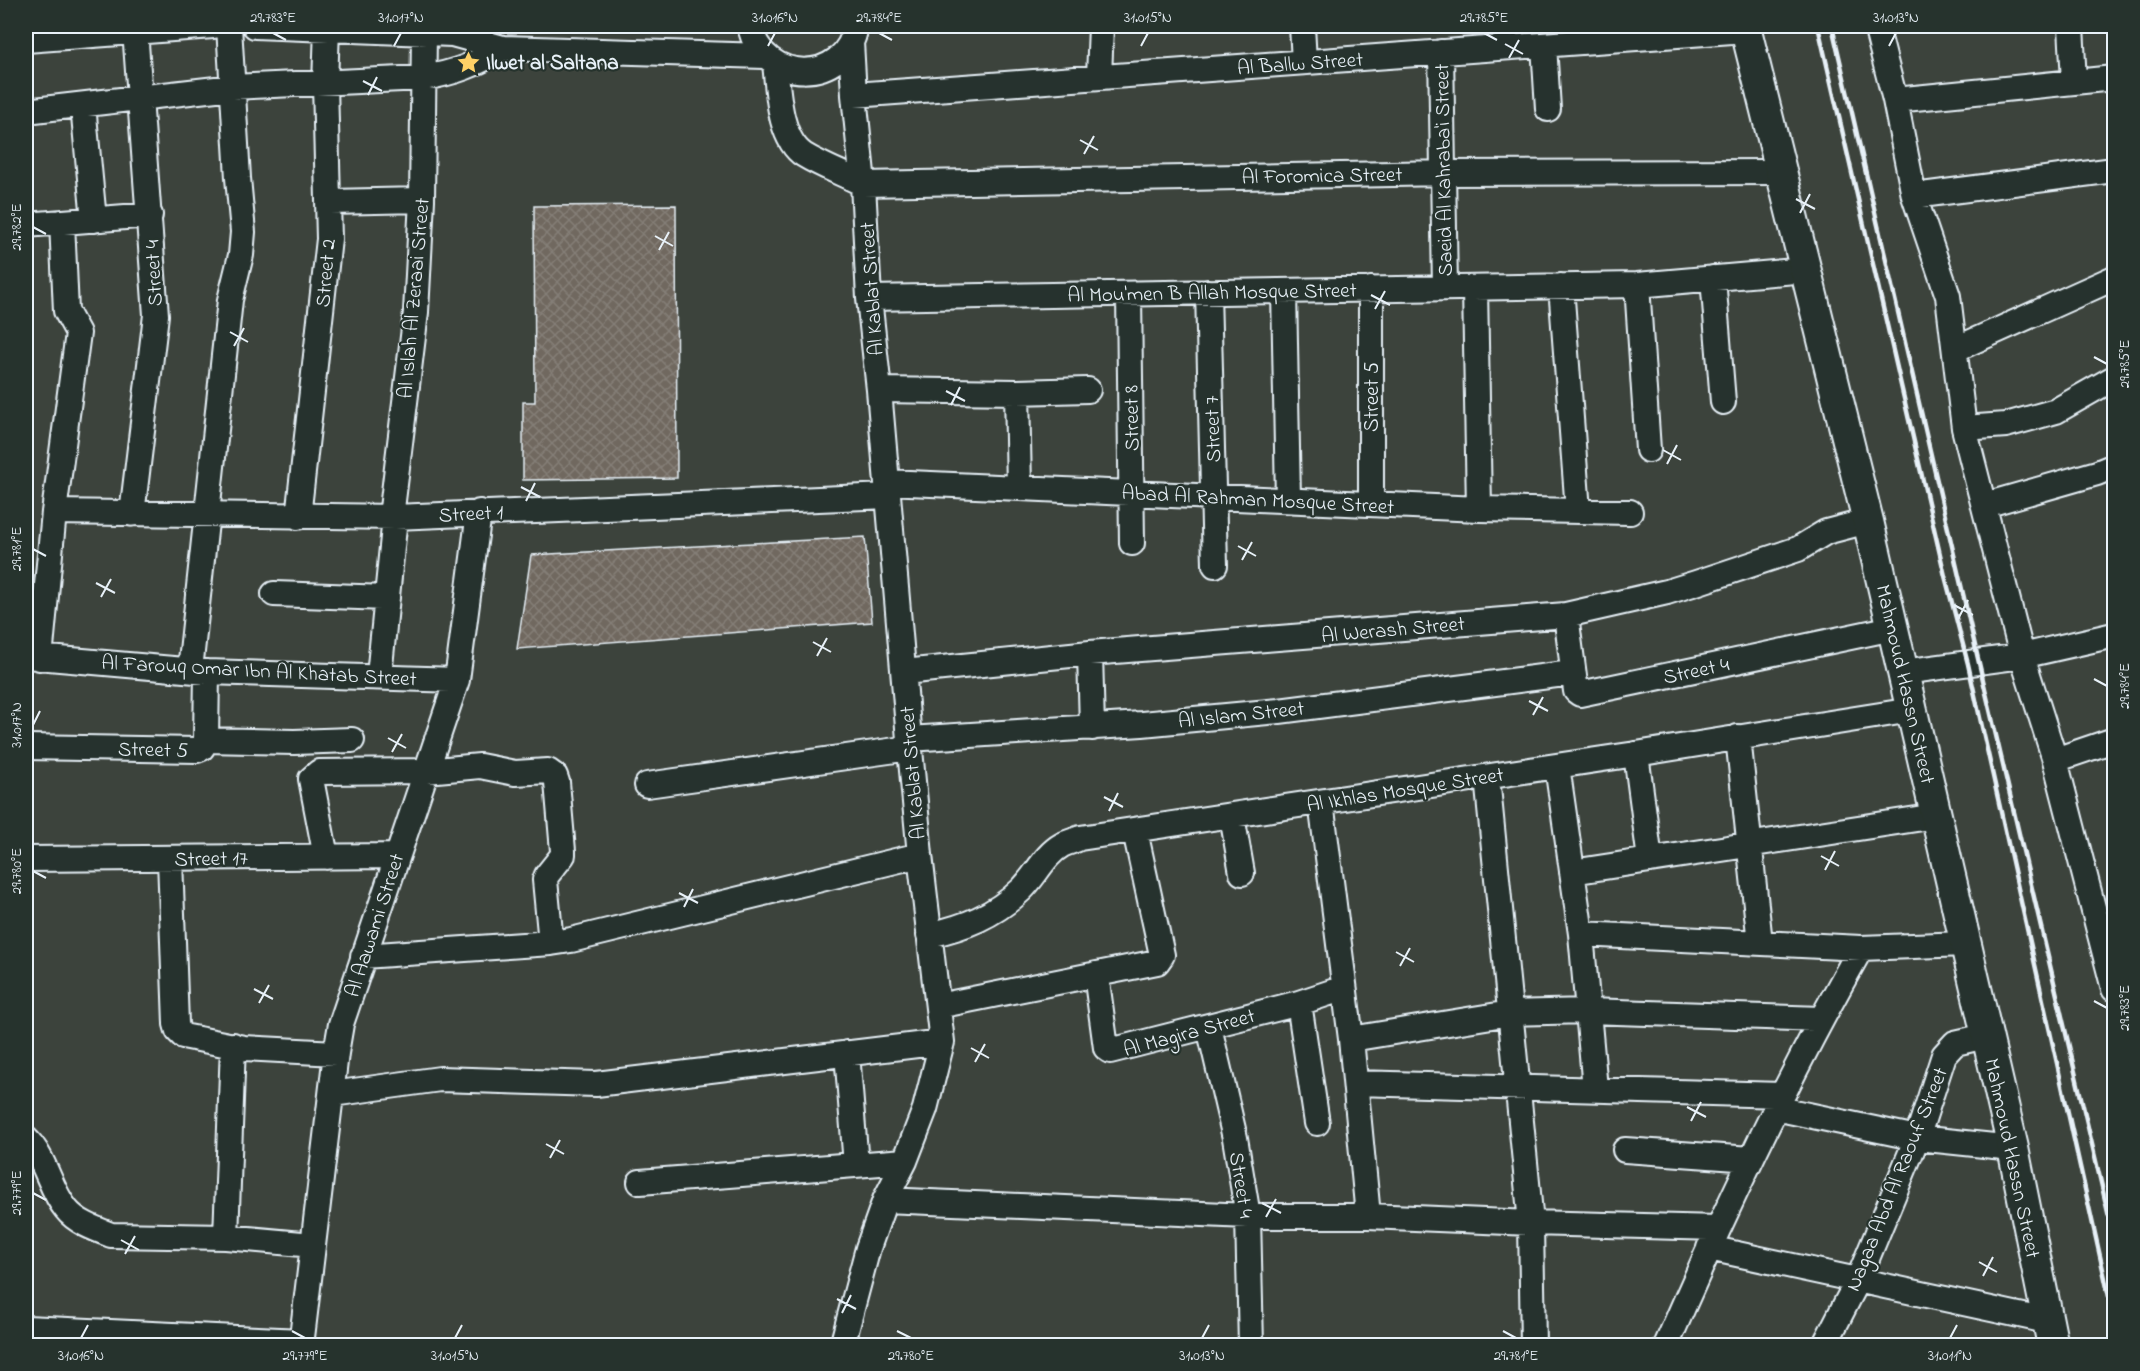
<svg xmlns="http://www.w3.org/2000/svg" width="2140" height="1371" viewBox="0 0 2140 1371" font-family="'Indie Flower',sans-serif">
  <style>
    .building { fill: url(#building-cross-hatch); stroke: #e8f1f8; stroke-width: 1.5 }
    .lines { fill: none; stroke-linecap: round; stroke-linejoin: round }
    .minor-casing { stroke: #e8f1f8; stroke-width: 28 }
    .tertiary-casing { stroke: #e8f1f8; stroke-width: 34 }
    .minor { stroke: #26332d; stroke-width: 24 }
    .tertiary { stroke: #26332d; stroke-width: 30 }
    .rail { stroke: #e8f1f8; stroke-width: 4.5 }
    .ticks { fill: none; stroke: #e8f1f8; stroke-width: 2 }
    .labels { text-anchor: middle; stroke-width: 4.5; stroke-linejoin: round; paint-order: stroke }
    .poi-label { font-size: 21px; font-weight: bold; fill: #e8f1f8; stroke: #26332d; text-anchor: start }
    .street-label { font-size: 21px; fill: #e8f1f8; stroke: #26332d }
    .neatline { fill: none; stroke: #e8f1f8; stroke-width: 2 }
    .ticks-label { font-size: 15px; text-anchor: middle; fill: #e8f1f8 }
  </style>
  <defs>
    <pattern id="building-cross-hatch" width="8" height="8" patternUnits="userSpaceOnUse" patternTransform="scale(1.5)"><rect width="8" height="8" fill="#70685f"/><path d="M0 0l8 8M0 8l8-8" fill="none" stroke="#847e77"/></pattern>
  </defs>
  <rect width="100%" height="100%" fill="#3c433c"/>
  <filter id="ink" filterUnits="userSpaceOnUse"><feTurbulence type="fractalNoise" baseFrequency=".0167" numOctaves="2"/><feDisplacementMap in="SourceGraphic" scale="12" xChannelSelector="R" yChannelSelector="G"/><feConvolveMatrix kernelMatrix="1 2 1 2 8 2 1 2 1" color-interpolation-filters="sRGB"/></filter>
  <g filter="url(#ink)">
    <!-- building -->
    <path class="building" d="M676 205 677 478 523 480V402H535L534 206Z
      M865 537 872 622 517 649 531 555Z"/>
    <g class="lines">
      <defs>
        <path id="minor" d="M255 26 452 34 503 48 765 56
          M750 26C762 85 846 86 856 26
          M1302 26 1304 62
          M1876 26 1895 100 1914 196 1948 296 1964 428 2022 656 2055 760 2114 989
          M2071 26 2074 82
          M26 40 213 26
          M1544 45 1548 109
          M1441 52 1445 288
          M775 63C778 90 779 139 804 155 822 166 844 174 863 184L1445 173 1781 172
          M1099 77 1101 26
          M854 95 1746 30
          M1895 100 2114 78
          M83 105 94 220
          M26 111 233 87 423 78C455 73 475 65 503 48
          M1914 196 2114 170
          M329 202 422 200
          M26 225 150 215
          M1713 278 1723 402
          M1637 285 1648 450
          M1561 286 1578 511
          M1475 288 1479 509
          M1371 289V504
          M1284 291 1288 500
          M1208 292 1215 565
          M1129 294 1132 543
          M869 298 1637 285 1806 270
          M1956 349 2114 278
          M879 390 1017 392 1088 390
          M1017 392 1019 487
          M1964 428 2006 425 2056 411 2114 378
          M887 482 1479 509 1630 512
          M1985 505 2097 473 2114 466
          M54 512 395 517 888 496
          M132 514 156 315 135 30
          M298 517 329 239 325 84 327 28
          M391 517 416 312 422 200 424 32
          M274 594 387 598
          M1566 615 1576 691 1580 694 1893 628
          M1090 653 1092 728
          M26 656 207 672 457 680
          M40 658 54 512 78 333 66 311 62 222
          M190 670 230 300 241 255 243 232 238 178 229 26
          M904 672 1090 653 1566 615 1667 592 1696 583 1798 549 1826 532 1868 521
          M1903 672 2022 656 2114 635
          M379 676 395 517
          M1738 737 1760 943
          M909 739 1142 724 1279 711 1572 673
          M206 740 294 742 352 740
          M26 747 197 750 202 748 206 740 207 672
          M1636 754 1650 860
          M2055 760 2114 740
          M1557 766 1581 934 1595 1089
          M1487 777 1531 1223 1533 1346
          M647 785 910 748
          M1321 802 1351 1039 1368 1216
          M1232 816 1242 873
          M326 857 311 779 319 772 426 771 480 766 515 773 548 771 555 776 557 782 563 851V855L547 875 545 880 551 943
          M26 859 396 856
          M170 859 176 1024 178 1031 183 1036 244 1048 336 1053
          M1572 872 1936 816
          M1581 934 1861 948 1965 944
          M929 935C965 927 994 916 1021 890 1036 876 1044 855 1062 845 1068 842 1074 841 1080 838L1636 754 1912 710
          M363 956 551 943 571 940 920 855
          M1096 974 1106 1048 1110 1051 1299 1003 1344 988
          M1299 1003 1317 1123
          M938 1006 1157 962 1162 955 1135 831
          M1209 1027 1235 1138 1248 1216 1251 1346
          M1351 1039 1510 1013 1588 1011 1821 1019
          M847 1053 856 1165
          M1356 1083 1782 1095
          M332 1094 440 1079 596 1084 942 1042
          M1775 1108 1917 1138 2013 1148
          M26 1139C46 1158 49 1188 66 1209 76 1222 95 1229 111 1235L226 1237 313 1245
          M1625 1150 1751 1159
          M640 1182 905 1161
          M885 1200 1248 1216H1368L1531 1223 1718 1228
          M226 1237 233 1045
          M1709 1248 2047 1321
          M26 1328 302 1341
          M301 1346 336 1053 341 1024 457 680 479 512
          M842 1346 868 1248 885 1200 905 1161 925 1109 942 1042 920 855 909 739 879 390 869 298 863 184 854 95 851 42
          M1666 1346C1725 1210 1788 1076 1861 948
          M1824 1346 1858 1280 1917 1138 1944 1055 1955 1043 1986 1036"/>
        <path id="tertiary" d="M1745 26 1868 521 2013 1148 2053 1346"/>
      </defs>
      <!-- minor casing -->
      <use href="#minor" class="minor-casing"/>
      <!-- tertiary casing -->
      <use href="#tertiary" class="tertiary-casing"/>
      <!-- minor -->
      <use href="#minor" class="minor"/>
      <!-- tertiary -->
      <use href="#tertiary" class="tertiary"/>
      <!-- rail -->
      <path class="rail" d="M1818 26 1945 576 1968 664 2114 1319
        M1832 26 1979 663 2114 1238"/>
    </g>
  </g>
  <!-- ticks -->
  <path class="ticks" d="M273 33 286 40M879 33 892 40M1484 33 1497 40M1505 44 1523 54M394 46 401 33M768 46 775 33M1141 46 1148 33M1889 46 1896 33M1509 58 1519 40M363 81 382 91M368 95 377 77M1080 140 1098 150M1084 154 1094 136M1796 199 1815 209M1800 213 1810 194M33 227 46 234M655 236 673 246M659 250 669 232M1371 295 1390 305M1375 309 1385 291M230 332 248 342M234 346 244 328M2094 357 2107 364M946 391 965 401M951 405 960 387M1663 450 1681 460M1667 464 1677 445M521 487 540 497M526 501 535 483M1238 546 1256 556M33 549 46 556M1242 560 1252 542M96 583 115 593M101 597 111 579M1954 605 1973 615M1958 619 1968 600M813 642 831 652M817 656 827 638M2094 679 2107 686M1529 701 1548 711M1533 715 1543 697M33 725 40 711M388 738 406 748M392 752 402 734M1104 797 1123 807M1109 811 1118 793M1821 856 1839 866M1825 870 1835 851M33 871 46 878M679 893 698 903M684 907 693 889M1396 952 1414 962M1400 966 1410 948M254 989 273 999M2094 1001 2107 1008M259 1003 269 985M971 1048 989 1058M975 1062 985 1044M1687 1107 1706 1117M1691 1121 1701 1102M546 1144 564 1154M550 1158 560 1140M33 1193 46 1200M1262 1203 1281 1213M1266 1217 1276 1199M121 1240 139 1250M125 1254 135 1236M1979 1262 1997 1272M1983 1276 1993 1257M837 1299 856 1309M842 1313 851 1295M292 1331 305 1338M897 1331 911 1338M1503 1331 1516 1338M81 1338 88 1325M455 1338 462 1325M1202 1338 1209 1325M1950 1338 1957 1325"/>
  <!-- icons -->
  <defs>
    <symbol id="sight-bare" viewBox="-9 -9 18 18"><path d="M0-6L1.8-2.2L6-1.7L2.9 1.2L3.7 5.4L0 3.3L-3.7 5.4L-2.9 1.2L-6-1.7L-1.8-2.2Z" fill="#ffd166" stroke="#26332d" stroke-width="2.5" paint-order="stroke"/></symbol>
  </defs>
  <g fill-rule="evenodd">
    <use href="#sight-bare" x="452" y="46" width="33" height="33"/>
  </g>
  <g class="labels">
    <!-- poi labels -->
    <g class="poi-label">
      <text x="486" y="69">Ilwet al Saltana</text>
    </g>
    <!-- street labels -->
    <g class="street-label">
      <text transform="translate(1300 63) rotate(-4)" y="7">Al Ballw Street</text>
      <text transform="translate(1443 170) rotate(-91)" y="7">Saeid Al Kahraba'i Street</text>
      <text transform="translate(1322 175) rotate(-1)" y="7">Al Foromica Street</text>
      <text transform="translate(153 273) rotate(-93)" y="7">Street 4</text>
      <text transform="translate(325 273) rotate(-85)" y="7">Street 2</text>
      <text transform="translate(871 289) rotate(-94)" y="7">Al Kablat Street</text>
      <text transform="translate(1212 292) rotate(-1)" y="7">Al Mou'men B Allah Mosque Street</text>
      <text transform="translate(413 298) rotate(-85)" y="7">Al Islah Al Zeraai Street</text>
      <text transform="translate(1371 397) rotate(-90)" y="7">Street 5</text>
      <text transform="translate(1131 418) rotate(-91)" y="7">Street 8</text>
      <text transform="translate(1212 429) rotate(-92)" y="7">Street 7</text>
      <text transform="translate(1258 499) rotate(3)" y="7">Abad Al Rahman Mosque Street</text>
      <text transform="translate(471 513) rotate(-3)" y="7">Street 1</text>
      <text transform="translate(1393 629) rotate(-5)" y="7">Al Werash Street</text>
      <text transform="translate(259 670) rotate(3)" y="7">Al Farouq Omar Ibn Al Khatab Street</text>
      <text transform="translate(1696 670) rotate(-12)" y="7">Street 4</text>
      <text transform="translate(1906 684) rotate(77)" y="7">Mahmoud Hassn Street</text>
      <text transform="translate(1241 714) rotate(-6)" y="7">Al Islam Street</text>
      <text transform="translate(153 749) rotate(1)" y="7">Street 5</text>
      <text transform="translate(912 773) rotate(-95)" y="7">Al Kablat Street</text>
      <text transform="translate(1405 789) rotate(-9)" y="7">Al Ikhlas Mosque Street</text>
      <text transform="translate(211 858) rotate(-1)" y="7">Street 17</text>
      <text transform="translate(374 925) rotate(-72)" y="7">Al Aawami Street</text>
      <text transform="translate(1189 1032) rotate(-15)" y="7">Al Magira Street</text>
      <text transform="translate(2013 1158) rotate(78)" y="7">Mahmoud Hassn Street</text>
      <text transform="translate(1896 1179) rotate(-68)" y="7">Nagaa Abd Al Raouf Street</text>
      <text transform="translate(1242 1185) rotate(81)" y="7">Street 4</text>
    </g>
  </g>
  <!-- margin -->
  <rect width="2140" height="1371" fill="none" stroke="#26332d" stroke-width="66"/>
  <rect x="33" y="33" width="2074" height="1305" class="neatline"/>
  <g class="ticks-label">
    <text x="273" y="22">29.783°E</text>
    <text x="401" y="22">31.017°N</text>
    <text x="775" y="22">31.016°N</text>
    <text x="879" y="22">29.784°E</text>
    <text x="1148" y="22">31.015°N</text>
    <text x="1484" y="22">29.785°E</text>
    <text x="1896" y="22">31.013°N</text>
    <text transform="translate(16 227) rotate(-90)" y="5">29.782°E</text>
    <text transform="translate(2124 364) rotate(-90)" y="5">29.785°E</text>
    <text transform="translate(16 549) rotate(-90)" y="5">29.781°E</text>
    <text transform="translate(2124 686) rotate(-90)" y="5">29.784°E</text>
    <text transform="translate(16 725) rotate(-90)" y="5">31.017°N</text>
    <text transform="translate(16 871) rotate(-90)" y="5">29.780°E</text>
    <text transform="translate(2124 1008) rotate(-90)" y="5">29.783°E</text>
    <text transform="translate(16 1193) rotate(-90)" y="5">29.779°E</text>
    <text x="81" y="1360">31.016°N</text>
    <text x="305" y="1360">29.779°E</text>
    <text x="455" y="1360">31.015°N</text>
    <text x="911" y="1360">29.780°E</text>
    <text x="1202" y="1360">31.013°N</text>
    <text x="1516" y="1360">29.781°E</text>
    <text x="1950" y="1360">31.011°N</text>
  </g>
</svg>
